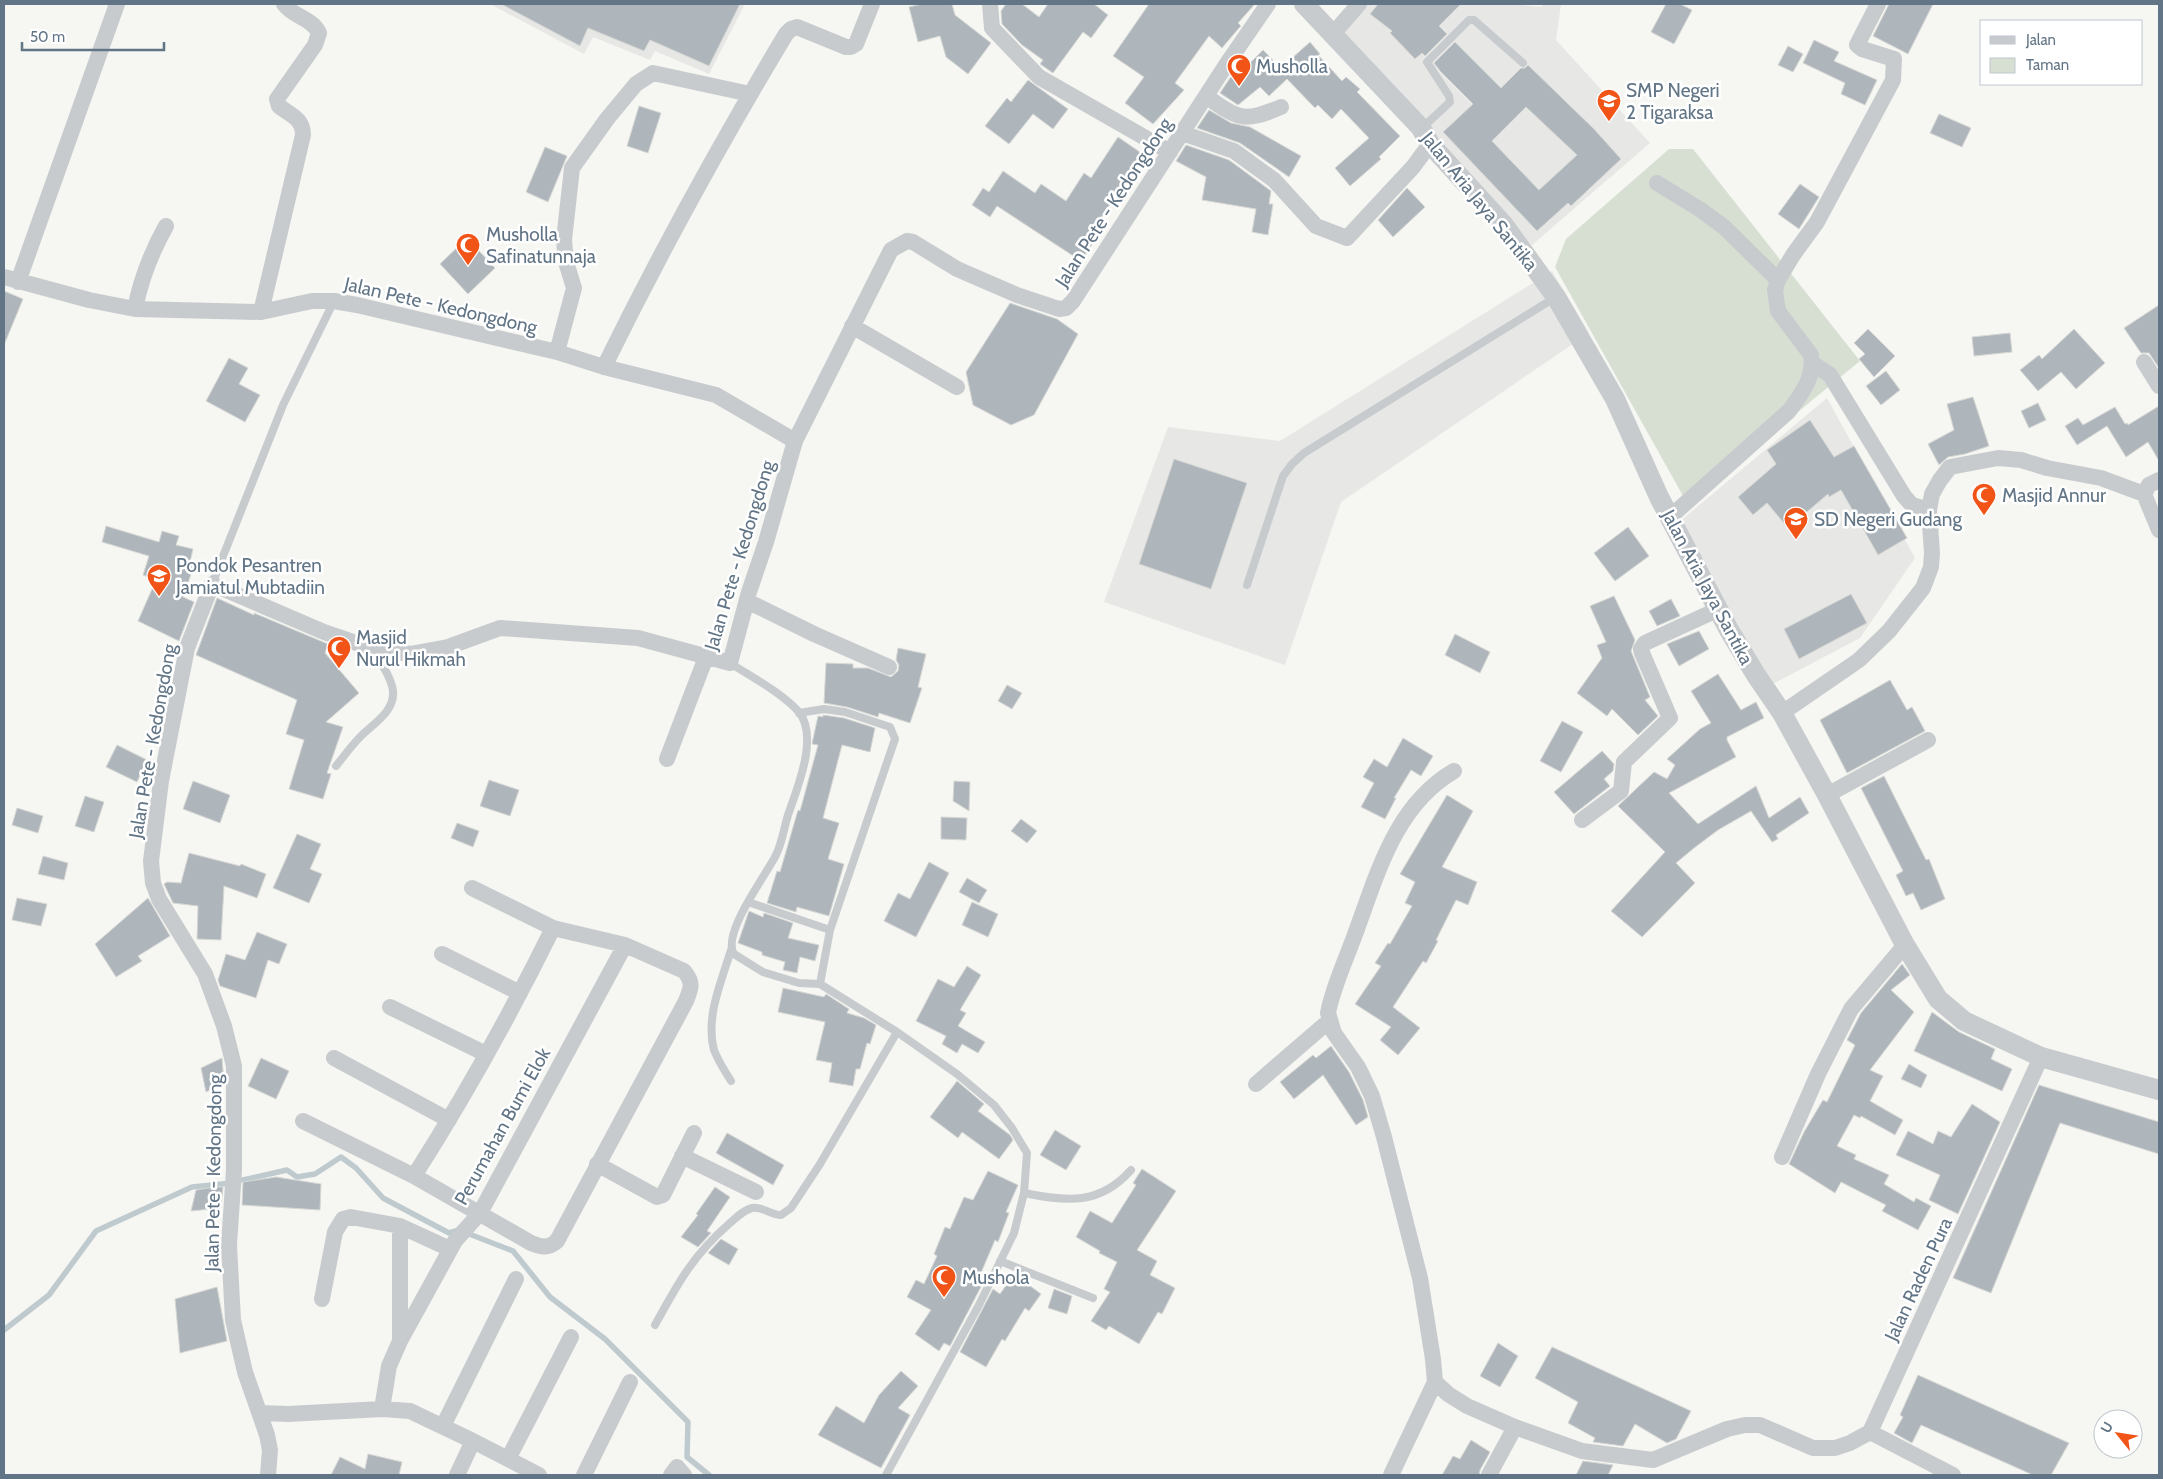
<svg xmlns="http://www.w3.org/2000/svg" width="2163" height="1479" viewBox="0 0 2163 1479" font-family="Cabin,sans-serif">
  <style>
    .built { fill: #e7e8e6; fill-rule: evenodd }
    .green { fill: #d7dfd3 }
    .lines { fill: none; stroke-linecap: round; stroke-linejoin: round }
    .stream { stroke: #bfcacf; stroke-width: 5.5 }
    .building { fill: #aeb6bc; stroke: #d7d8d5; fill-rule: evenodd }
    .service { stroke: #c8cbce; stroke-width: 8 }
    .minor { stroke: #c8cbce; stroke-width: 16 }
    .tertiary { stroke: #c8cbce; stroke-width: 20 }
    .labels { text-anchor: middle; stroke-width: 5; stroke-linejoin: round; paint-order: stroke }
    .poi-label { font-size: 19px; fill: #627586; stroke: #fff; text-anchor: start }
    .street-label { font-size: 19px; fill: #627586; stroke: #fff }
  </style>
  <rect width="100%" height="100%" fill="#f6f6f2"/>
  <!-- built -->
  <path class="built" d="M490 4H745L709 74 655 51 650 60 593 37 584 54Z
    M1365 4H1378L1370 14 1391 31 1414 4H1421L1441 24 1461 4H1510L1542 7 1543 4H1561L1556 40 1650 143 1532 245 1341 30ZM1412 12 1437 38 1415 59 1390 33ZM1458 45 1523 110 1500 132 1436 68ZM1525 63 1597 132 1577 155 1504 85ZM1465 112 1539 190 1548 182 1567 203 1537 231 1443 132Z
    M1552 271 1589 333 1341 502 1285 665 1104 602 1168 427 1280 441Z
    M1827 398 1915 558 1860 638 1767 687 1678 523Z"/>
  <!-- green -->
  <path class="green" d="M1669 149H1693L1860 361 1687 503 1555 267 1566 239Z"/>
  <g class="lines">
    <!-- stream -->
    <path class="stream" d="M243 1180 287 1170 297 1177 315 1174 341 1157 356 1168 383 1198 449 1233 459 1230 513 1251 550 1297 605 1339 688 1422 687 1457 709 1475
      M4 1330 49 1295 96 1231 192 1187 232 1183"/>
  </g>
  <!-- building -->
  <path class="building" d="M501 4H740L709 66 650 40 644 51 588 28 580 46Z
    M922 4H952L955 15 991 43 968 74 946 57 940 36 918 42 909 7Z
    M1006 4H1022L1039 17 1048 4H1094L1108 15 1091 38 1083 32 1053 73 1040 64 1043 60 1022 45 1002 24 1001 11Z
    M1149 4H1255L1238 23 1241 26 1239 28 1222 48 1209 36 1175 83 1184 90 1153 124 1125 103 1144 77 1113 56Z
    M1378 4H1461L1439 26 1447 34 1425 56 1422 53 1415 59 1390 33 1392 31 1370 14Z
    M1666 4H1680L1692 10 1674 44 1651 32Z
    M1889 4H1933L1908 54 1873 36Z
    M1814 40 1839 52 1834 61 1877 80 1865 105 1841 94 1845 83 1803 63Z
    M1310 42 1320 54 1318 55 1342 81 1346 77 1360 89 1357 92 1400 136 1379 157 1381 159 1350 186 1335 168 1369 138 1341 109 1332 119 1318 105 1315 108 1287 79 1269 96 1260 87 1238 105 1220 93 1230 78 1241 69 1242 71 1263 50 1281 68Z
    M1455 42 1501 88 1521 68H1525L1528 65 1594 129 1621 159 1571 206 1568 203 1537 231 1443 132 1473 104 1440 71 1434 63ZM1526 107 1577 155 1539 190 1492 141Z
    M1788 46 1803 54 1793 72 1778 65Z
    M1028 80 1068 109 1053 129 1033 114 1009 144 985 126 1007 98 1011 102Z
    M639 106 661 113 648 153 627 146Z
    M1209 110 1231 123 1250 127 1301 156 1289 177 1240 143 1197 128Z
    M1939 114 1971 128 1962 147 1930 133Z
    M1118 137 1150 159 1137 179 1130 174 1101 218 1107 222 1081 261 997 206 990 217 972 205 983 188 989 192 1003 171 1035 193 1041 184 1066 201 1084 173 1091 178Z
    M1186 145 1229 160 1267 188 1271 191 1269 204H1273L1268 235 1252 232 1256 209 1202 200 1206 177 1176 161Z
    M545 147 567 156 548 202 526 192Z
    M1800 184 1819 197 1799 229 1778 214Z
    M1407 188 1425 207 1393 237 1378 220Z
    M467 238 495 268 468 294 440 264Z
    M4 291 23 299 4 345Z
    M1010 303 1057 319 1078 334 1034 415 1011 425 973 405 966 372Z
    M2159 305V368L2149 353H2141L2124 328Z
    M1868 329 1895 356 1874 377 1859 359 1865 354 1854 343Z
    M2074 329 2105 363 2076 389 2061 372 2038 391 2020 370 2039 355 2042 359Z
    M2010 333 2012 352 1974 356 1972 337Z
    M229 358 248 368 239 384 260 395 245 422 206 401Z
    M1886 371 1900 390 1881 405 1866 386Z
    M1973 397 1989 446 1965 454 1948 457 1939 465 1928 444 1954 430 1947 404Z
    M2038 403 2046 420 2029 428 2021 411Z
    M2159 406V461L2148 442 2126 457 2107 426 2077 445 2065 426 2078 418 2083 425 2115 407 2125 424 2127 423 2128 425Z
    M1810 420 1834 457 1854 446 1907 538 1878 555 1841 490 1829 497 1828 494 1788 528 1767 503 1753 515 1738 497 1776 464 1767 450Z
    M1174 459 1247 483 1211 589 1139 564Z
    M106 526 159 542 162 531 179 536 176 545 193 549 190 562 195 563 183 597 194 602 179 641 138 621 156 580 143 575 149 556 102 542Z
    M1628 527 1649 556 1615 581 1594 553Z
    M1851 594 1867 623 1799 659 1784 629Z
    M1614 596 1635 640 1631 651 1650 697 1645 700 1658 716 1638 735 1612 709 1607 716 1577 693 1602 658 1597 645 1606 642 1590 606Z
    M217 598 254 615V613L328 644 325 653 359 693 326 722 343 727 327 773 331 774 323 799 289 789 304 740 286 734 297 700 196 655Z
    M1671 599 1680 616 1657 626 1649 611Z
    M1699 631 1709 649 1679 666 1667 644Z
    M1455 634 1490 652 1480 673 1445 655Z
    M898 648 926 654 918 687 922 688 910 723 879 713 878 717 847 707 824 703 826 663 853 664V668H868L891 677 898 671 899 665 896 660Z
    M1718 674 1741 710 1756 702 1764 718 1727 737V740L1736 757 1669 793 1698 824 1756 786 1769 818 1800 797 1809 813 1776 835 1778 839 1772 842 1751 811 1718 830 1694 848 1676 863 1695 883 1642 937 1611 911 1665 852 1618 806 1654 772 1667 779 1675 765 1667 759 1700 729 1711 723 1691 691Z
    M1890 680 1907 710 1912 707 1925 731 1847 773 1820 720Z
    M1007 685 1022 693 1012 709 998 701Z
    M823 715 844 718 875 728 870 752 842 745 823 818 839 823 828 859 844 864 829 916 797 907 796 912 767 903 777 871 780 872 798 810 800 811 818 745 812 744 813 739 818 716 823 717Z
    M1562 721 1583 732 1561 772 1540 761Z
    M1403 738 1433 756 1421 776 1411 770 1394 798H1396L1385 819 1361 807 1374 783 1363 777 1374 759 1387 767Z
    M117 745 147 760 137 782 106 767Z
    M1602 751 1614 764 1613 771 1604 779 1610 786 1574 814 1554 792Z
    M1884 776 1926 860 1929 859 1945 899 1921 910 1913 893 1906 896 1896 875 1903 871 1861 788Z
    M489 780 519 790 510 816 480 806Z
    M193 781 230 795 220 823 183 809Z
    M954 781 970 782 969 811 953 801Z
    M1447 795 1473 811 1442 867 1477 882 1468 905 1456 900 1436 940 1438 941 1426 963 1423 961 1393 1007 1420 1028 1398 1055 1380 1040 1391 1027 1355 1004 1381 966 1375 963 1388 943 1390 944 1412 906 1405 903 1415 882 1400 874Z
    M85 796 104 802 94 832 75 826Z
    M17 808 43 816 38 833 12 825Z
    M941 817 967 818 966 840 941 839Z
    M1021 819 1037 831 1027 843 1011 831Z
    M457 823 479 831 473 847 451 838Z
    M297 834 321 844 310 869 322 874 309 903 273 888Z
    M189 853 240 866 241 864 266 874 257 898 224 886 221 940 197 939 198 906 173 903 164 884 167 882 181 883Z
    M43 856 68 863 64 880 38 874Z
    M929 862 949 873 916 937 884 921 898 893 910 899Z
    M967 878 987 890 979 903 959 892Z
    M17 898 47 904 41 926 12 920Z
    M148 898 170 936 138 956 142 961 116 977 95 944Z
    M972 902 998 914 988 937 962 925Z
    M749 911 763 917 764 913 793 923 788 938 819 945 815 961 800 957 797 973 783 970 785 962 762 955V952L738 943Z
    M257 932 287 944 279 964 268 960 256 998 220 986 218 980 226 954 245 960Z
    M1902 964 1910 975 1891 990 1914 1012 1870 1070 1883 1076 1870 1101 1903 1120 1895 1135 1861 1116 1860 1118 1854 1115 1837 1146 1856 1155 1854 1159 1889 1175 1884 1184 1914 1202 1916 1198 1931 1206 1918 1230 1882 1211 1886 1205 1841 1182 1835 1193 1789 1164 1804 1132 1823 1100 1827 1102 1855 1045 1847 1040 1861 1013Z
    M967 966 981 975 960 1010 966 1013 958 1026 985 1042 978 1053 962 1044 957 1053 942 1044 946 1036 916 1021 938 979 954 987Z
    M783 988 824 997 826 994 849 1009 847 1013 864 1018 876 1025 870 1044 867 1043 860 1069H856L853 1086 829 1082 832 1063 816 1060 825 1022 778 1012Z
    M1932 1012 1959 1032 1995 1049 1991 1059 2012 1069 2002 1091 1914 1051Z
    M1331 1046 1349 1072 1363 1100 1368 1117 1356 1125 1323 1075 1294 1099 1280 1082 1313 1055 1316 1058Z
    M222 1058 224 1083 206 1092 201 1068Z
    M261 1058 289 1071 276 1099 248 1086Z
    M1909 1064 1927 1075 1921 1088 1901 1079Z
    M957 1081 984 1104 978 1111 1010 1135 1013 1140 999 1159 962 1132 958 1138 930 1117Z
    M2039 1085 2159 1122V1154L2060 1123 1991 1293 1953 1278Z
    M1972 1104 2000 1122 1958 1214 1929 1200 1940 1175 1896 1155 1908 1131 1933 1144 1938 1131 1951 1137Z
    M1055 1130 1081 1146 1066 1170 1040 1155Z
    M727 1133 784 1165 773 1185 716 1153Z
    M1142 1169 1176 1191 1137 1250 1157 1261 1150 1275 1175 1288 1162 1314 1158 1312 1139 1344 1109 1326 1106 1330 1091 1321 1110 1292 1104 1289 1117 1262 1099 1253 1100 1251 1076 1237 1090 1211 1112 1223 1136 1185 1133 1183Z
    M988 1171 1018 1185 1006 1212 1009 1213 998 1242 995 1240 978 1280 983 1283 950 1346 944 1343 939 1351 915 1334 931 1310 907 1297 916 1280 924 1284 937 1256 934 1254 945 1227 950 1229 964 1197 973 1200Z
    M276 1177 321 1184 320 1210 242 1205 243 1182Z
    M215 1187H223L221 1208 191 1211 196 1190Z
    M715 1187 730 1197 707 1231 711 1233 698 1247 681 1237 698 1215 696 1214Z
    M721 1239 738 1249 729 1265 708 1253Z
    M1014 1274 1041 1294 1029 1311 1025 1308 1005 1341 1002 1339 986 1367 960 1352 993 1289 1000 1294Z
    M217 1287 227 1341 180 1353 175 1299Z
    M1054 1289 1072 1296 1067 1314 1048 1308Z
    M1498 1343 1518 1356 1500 1387 1480 1376Z
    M1552 1347 1691 1411 1676 1439 1667 1443 1635 1424 1623 1446 1593 1442 1595 1438 1568 1423 1578 1402 1535 1378Z
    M901 1371 918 1386 898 1408 910 1415 881 1468 818 1435 836 1406 864 1423 879 1395Z
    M1918 1375 2069 1443 2051 1475H2033L1921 1425 1912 1443 1894 1433 1903 1417 1900 1415Z
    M1471 1440 1490 1452 1480 1470 1479 1475H1442L1453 1456 1460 1459Z
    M368 1454 402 1462 399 1475H331L340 1457 365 1469Z
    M1583 1461 1613 1465 1608 1475H1576Z"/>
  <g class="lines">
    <!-- service -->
    <path class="service" d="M1422 128 1450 102 1449 96 1427 62 1469 20H1474L1523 63
      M212 584 283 405 334 301
      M1247 585 1283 476 1292 464 1304 453 1556 297
      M730 663C753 678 781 692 799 712 819 737 797 789 788 815 784 828 782 843 776 855 766 875 721 934 734 954L763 972 799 983 820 984 897 1032 957 1074 994 1105 1012 1128 1027 1153 1024 1193 1014 1233 979 1305 886 1475
      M799 713 824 709 845 712 890 727 895 739 830 930 820 984
      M336 766C344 756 352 745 361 736 374 723 395 711 393 691 391 676 380 662 372 650
      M748 902 830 930
      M731 1081C725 1071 718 1061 714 1050 705 1017 722 980 731 950
      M1024 1193C1067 1202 1100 1205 1131 1170
      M1000 1261 1093 1298
      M655 1325C678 1283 693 1255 730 1223 736 1218 743 1210 752 1208 762 1206 771 1215 781 1215L791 1208 820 1164 897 1032"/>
    <!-- minor -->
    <path class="minor" d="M990 4 992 28 1039 77 1170 152
      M1332 35 1359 4
      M1206 96C1238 119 1243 123 1281 107
      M1182 133 1234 151 1274 180 1316 226 1347 238 1413 167 1430 144
      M1657 183 1701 210 1724 227 1778 280
      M4 277 89 300 135 309 261 312 312 301H334L357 305 557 352 604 367 716 395 795 441
      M18 282 117 4
      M135 309C141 278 151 253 166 226
      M261 312 303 135C303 118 290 115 279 106L277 99 315 45 319 33C312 18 293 17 284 4
      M852 326 957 387
      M557 352 574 288 566 262 564 240 572 168 607 119 636 84 653 73 750 94
      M2144 362 2159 386
      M1812 363 1830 375 1904 496 1912 505 1929 510
      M604 367C659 255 721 142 786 34L791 29 797 27 846 47H851L856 44 872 4
      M2144 494 2149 485 2159 480
      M1670 517 1789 411C1801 394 1815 378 1811 355L1778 311 1775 290 1778 280 1793 255 1817 222 1893 80 1894 59 1862 49 1857 45 1878 4
      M747 601 814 634 889 667
      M1782 713 1859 660 1889 631 1923 588 1931 567 1932 553 1929 510 1932 494 1940 480 1950 467 1998 458 2021 460 2047 468 2101 478 2144 494 2159 530
      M667 759 706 657
      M1454 771C1394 806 1377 876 1354 937 1345 962 1333 987 1328 1013L1334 1033 1358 1067 1372 1096 1384 1137 1420 1278 1433 1359 1435 1382 1448 1394 1467 1406 1515 1427 1582 1451 1653 1460 1727 1429 1745 1425H1760L1813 1448H1835L1850 1443 1870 1432
      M1827 795 1928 740
      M1582 820 1621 791 1624 762 1670 718 1642 653 1641 649 1645 643 1719 609
      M472 888 553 928
      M553 928 625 945 684 971C694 983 691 988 686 1001L557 1241C548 1249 541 1247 531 1243L414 1176C465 1096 511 1013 553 928Z
      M442 954 520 993
      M390 1007 486 1054
      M334 1058 449 1120
      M1256 1084 1329 1021
      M303 1121 414 1176
      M682 1156 756 1192
      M1782 1157 1818 1074 1851 1009 1905 945
      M597 1164 657 1197 663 1195 694 1133
      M322 1299 335 1232 343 1219 351 1217 400 1226 450 1249
      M400 1339V1226
      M382 1409 389 1366 400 1341 455 1241 480 1213 625 945
      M260 1413 288 1414 382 1409 410 1411 473 1441 539 1475
      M443 1426 516 1279
      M508 1459 571 1337
      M268 1475 270 1450 267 1435 245 1372 233 1320 229 1245 234 1170V1066L224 1026 205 974 159 899 153 883 151 861 161 781 187 648 212 584 324 632 371 648 410 654 448 647 500 628 638 638 730 663 749 592 766 542 795 441 891 250 907 241 913 242 957 269 1017 295 1059 309 1066 308 1073 301 1226 65 1268 4
      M457 1475 473 1441
      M584 1475 630 1382
      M671 1475 677 1467 684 1475
      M1391 1475 1435 1382
      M1489 1475 1515 1427
      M1953 1475 1870 1432 2041 1057"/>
    <!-- tertiary -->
    <path class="tertiary" d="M1304 4 1421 128 1430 144 1504 225 1556 297 1615 399 1659 497 1729 630 1756 675 1782 713 1827 795 1905 945 1938 999 1964 1021 2041 1057 2159 1090"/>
  </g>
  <!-- icons -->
  <defs>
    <symbol id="mosque-pin" viewBox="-11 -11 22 30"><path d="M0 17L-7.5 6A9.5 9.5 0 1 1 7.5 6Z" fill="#f25316" stroke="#fff"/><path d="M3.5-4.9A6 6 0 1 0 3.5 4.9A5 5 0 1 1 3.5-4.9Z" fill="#fff"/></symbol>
    <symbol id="school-pin" viewBox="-11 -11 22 30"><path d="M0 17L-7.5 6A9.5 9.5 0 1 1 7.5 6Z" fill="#f25316" stroke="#fff"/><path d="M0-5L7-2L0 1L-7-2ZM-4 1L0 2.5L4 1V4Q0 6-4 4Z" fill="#fff"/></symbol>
  </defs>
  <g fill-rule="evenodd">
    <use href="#mosque-pin" x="1225" y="52" width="28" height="38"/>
    <use href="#school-pin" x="1595" y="87" width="28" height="38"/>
    <use href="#mosque-pin" x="454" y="231" width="28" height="38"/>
    <use href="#mosque-pin" x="1970" y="481" width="28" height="38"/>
    <use href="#school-pin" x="1782" y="505" width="28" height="38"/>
    <use href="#school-pin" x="145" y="562" width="28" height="38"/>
    <use href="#mosque-pin" x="325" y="634" width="28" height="38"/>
    <use href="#mosque-pin" x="930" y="1263" width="28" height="38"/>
  </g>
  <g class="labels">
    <!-- poi labels -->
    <g class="poi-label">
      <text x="1256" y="73">Musholla</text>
      <text x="1626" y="97">SMP Negeri<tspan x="1626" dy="22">2 Tigaraksa</tspan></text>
      <text x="486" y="241">Musholla<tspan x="486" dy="22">Safinatunnaja</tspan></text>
      <text x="2002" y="502">Masjid Annur</text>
      <text x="1814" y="526">SD Negeri Gudang</text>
      <text x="176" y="572">Pondok Pesantren<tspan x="176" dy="22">Jamiatul Mubtadiin</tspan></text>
      <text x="356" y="644">Masjid<tspan x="356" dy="22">Nurul Hikmah</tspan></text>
      <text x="962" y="1284">Mushola</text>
    </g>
    <!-- street labels -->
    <g class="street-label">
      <text transform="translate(1480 201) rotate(51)" y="7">Jalan Aria Jaya Santika</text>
      <text transform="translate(1113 202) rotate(-57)" y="7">Jalan Pete - Kedongdong</text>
      <text transform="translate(441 305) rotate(13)" y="7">Jalan Pete - Kedongdong</text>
      <text transform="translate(739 555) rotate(-73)" y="7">Jalan Pete - Kedongdong</text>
      <text transform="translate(1708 587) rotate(62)" y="7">Jalan Aria Jaya Santika</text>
      <text transform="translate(152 741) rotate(-80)" y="7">Jalan Pete - Kedongdong</text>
      <text transform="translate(502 1126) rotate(-61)" y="7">Perumahan Bumi Elok</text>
      <text transform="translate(213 1173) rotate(-89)" y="7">Jalan Pete - Kedongdong</text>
      <text transform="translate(1918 1279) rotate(-65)" y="7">Jalan Raden Pura</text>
    </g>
  </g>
  <!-- border -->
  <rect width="2163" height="1479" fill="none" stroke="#627586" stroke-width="10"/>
  <!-- legend -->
  <rect x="1980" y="20" width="162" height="65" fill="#ffffff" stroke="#c0c8cf"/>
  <rect x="1990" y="36" width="25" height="8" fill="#c8cbce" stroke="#c0c8cf"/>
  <text x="2026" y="45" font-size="15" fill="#627586">Jalan</text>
  <rect x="1990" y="58" width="25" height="15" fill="#d7dfd3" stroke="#c0c8cf"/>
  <text x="2026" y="70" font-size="15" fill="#627586">Taman</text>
  <!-- north arrow -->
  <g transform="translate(2118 1434) rotate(300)"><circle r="24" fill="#ffffff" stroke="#c0c8cf"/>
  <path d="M0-4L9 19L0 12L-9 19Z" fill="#f25316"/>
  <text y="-8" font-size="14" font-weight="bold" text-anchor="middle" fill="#627586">U</text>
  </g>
  <!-- scale -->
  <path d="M22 42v8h142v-8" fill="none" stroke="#627586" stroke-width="2.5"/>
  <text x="30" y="42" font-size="15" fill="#627586" stroke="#ffffff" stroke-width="4" paint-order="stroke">50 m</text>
</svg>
